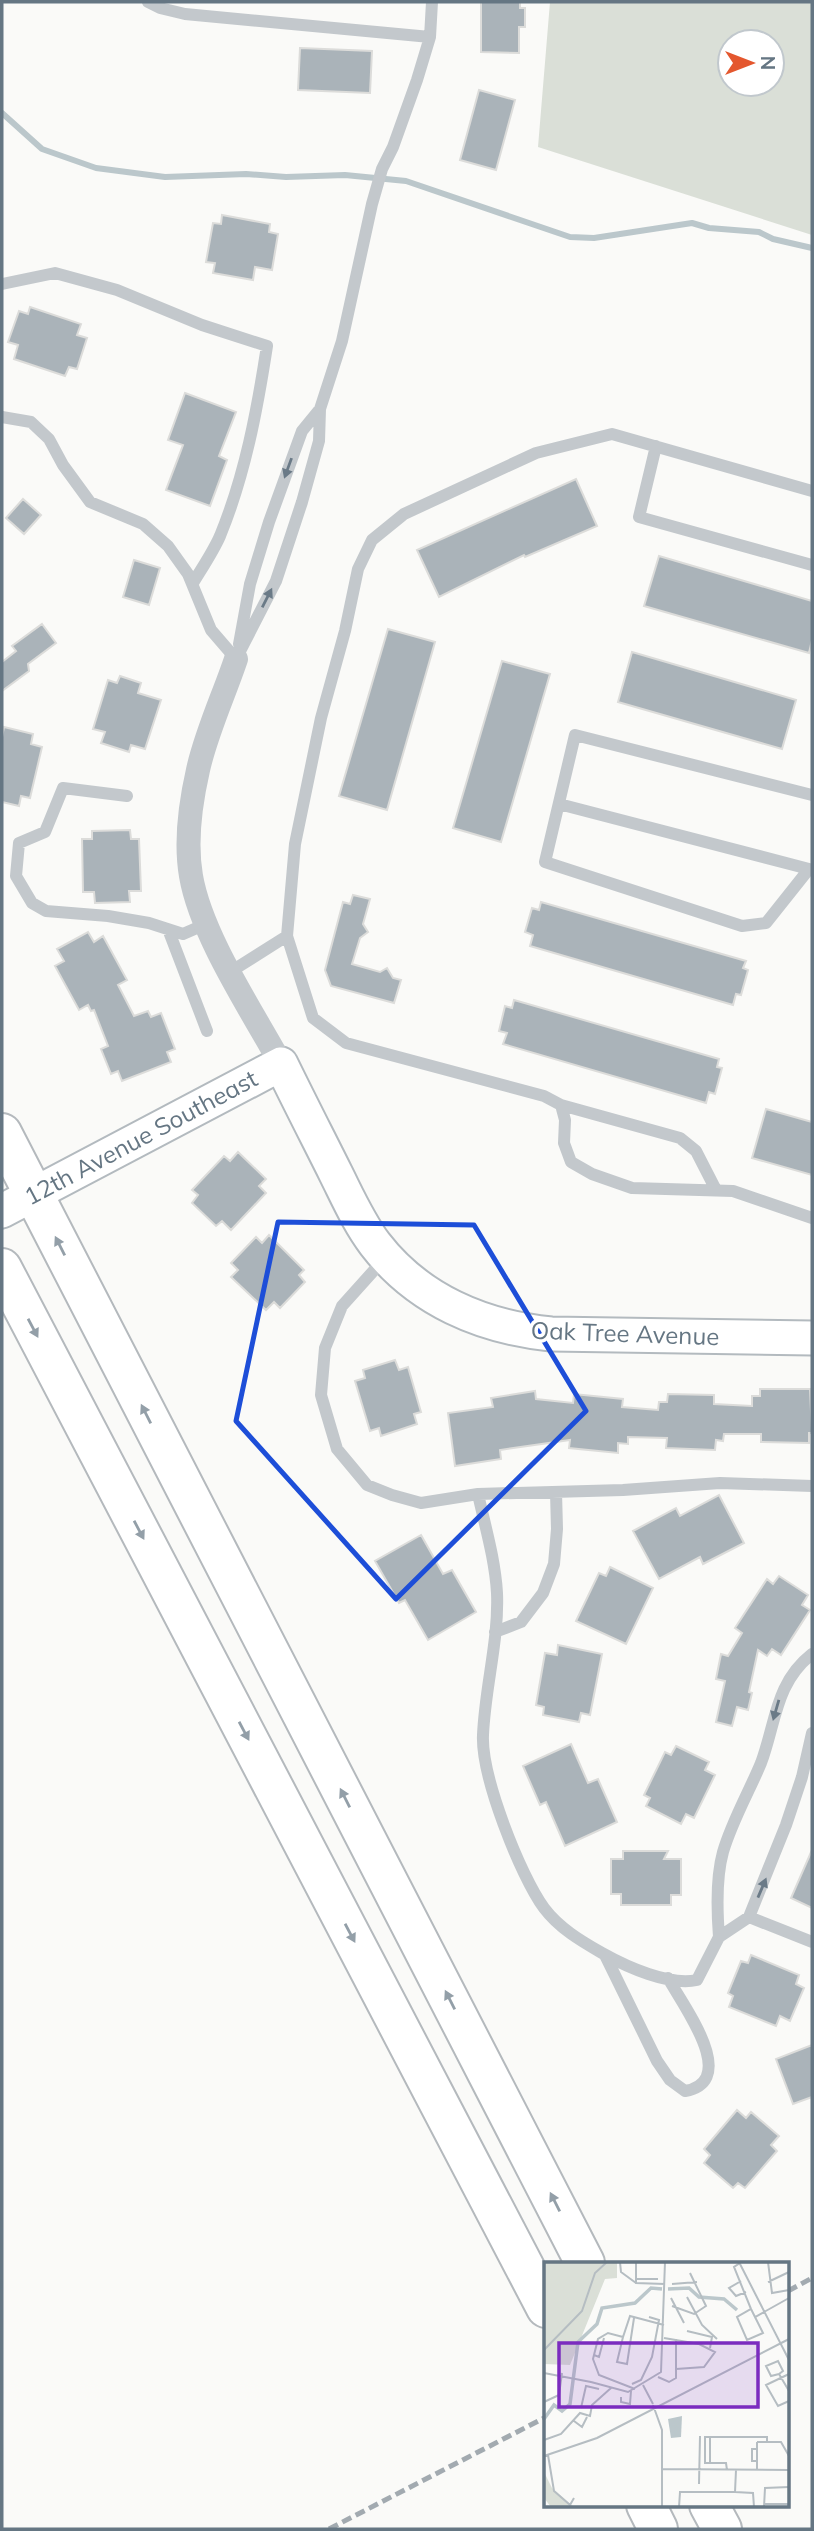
<svg xmlns="http://www.w3.org/2000/svg" width="814" height="2531" viewBox="0 0 814 2531" font-family="Mulish,sans-serif">
  <style>
    .green { fill: #dadfd7; fill-rule: evenodd }
    .lines { fill: none; stroke-linecap: round; stroke-linejoin: round }
    .stream { stroke: #bbc7cb; stroke-width: 6 }
    .building { fill: #aab3b9; stroke: #dcdcda; stroke-width: 2 }
    .secondary-casing { stroke: #b3babf; stroke-width: 37 }
    .highway-casing { stroke: #b4b9bd; stroke-width: 42 }
    .lane { stroke: #c3c8cc; stroke-width: 12 }
    .street { stroke: #c3c8cc; stroke-width: 24 }
    .secondary { stroke: #fff; stroke-width: 33 }
    .highway { stroke: #fff; stroke-width: 38 }
    .rail { stroke: #a2aab0; stroke-width: 5; stroke-dasharray: 10 5; stroke-linecap: butt }
    .oneway { fill: #6a7a87 }
    .oneway2 { fill: #939fa8 }
    .marked { fill: none; stroke: #1d4ed8; stroke-width: 5; stroke-linejoin: round }
    .labels { text-anchor: middle; stroke-width: 7; stroke-linejoin: round; paint-order: stroke }
    .street-label { font-size: 24px; fill: #657683; stroke: #fff }
    .inset-river { fill: none; stroke: #bbc7cb; stroke-width: 3.5 }
    .inset-road { fill: none; stroke: #b5bdc2; stroke-width: 2 }
    .view { fill: #7b2cbf; fill-opacity: 0.15; stroke: #7b2cbf; stroke-width: 3.5 }
    .inset-edge { fill: none; stroke: #657683; stroke-width: 3.5 }
  </style>
  <rect width="100%" height="100%" fill="#fafaf8"/>
  <!-- green -->
  <path class="green" d="M550 2H812V235L538 147ZM730 42H772V84H730Z"/>
  <g class="lines">
    <!-- stream -->
    <path class="stream" d="M2 113 42 149 96 168 165 177 246 174 286 177 345 175 406 181 570 237 594 238 692 223 709 228 759 232 773 239 812 248"/>
  </g>
  <!-- building -->
  <path class="building" d="M481 2H520V8H525V27H519V53L481 52Z
    M300 48 372 51 370 93 298 90Z
    M479 90 515 100 496 170 460 160Z
    M222 215 270 224 269 232 278 234 272 270 255 267 253 280 213 273 215 263 206 262 213 223 221 224Z
    M30 307 81 324 77 335 87 338 77 369 69 367 65 376 14 359 18 345 8 342 19 311 28 314Z
    M185 393 236 412 219 456 227 460 210 506 166 490 183 445 168 440Z
    M576 479 597 526 525 557 524 555 439 597 417 550Z
    M23 499 41 515 24 534 6 518Z
    M659 556 812 601V640L809 653 644 606Z
    M134 560 160 568 149 605 123 597Z
    M42 624 56 643 28 664 29 671 2 691V662L16 651 12 646Z
    M388 629 435 642 387 810 339 796Z
    M632 652 796 700 782 749 618 702Z
    M502 661 550 674 501 842 453 828Z
    M120 676 141 683 138 693 161 700 145 749 131 745 129 752 101 743 105 732 93 729 108 680 117 683Z
    M4 727 33 734 31 744 42 747 30 798 21 796 19 806 2 802V737Z
    M130 830 131 839H139L141 891H129L130 902 95 903 94 892H83L82 839H92V831Z
    M353 895 370 899 363 924 368 932 360 938 352 964 380 972 387 968 393 978 401 980 394 1003 331 986 325 970 343 902 350 904Z
    M541 902 746 961 743 968 748 970 741 995 736 994 733 1005 530 946 533 935 525 932 532 908 539 910Z
    M88 932 94 942 103 936 127 980 118 985 134 1016 148 1011 151 1017 161 1013 175 1049 167 1052 171 1062 122 1081 118 1071 111 1074 101 1049 108 1046 94 1010 91 1011 88 1005 79 1010 55 966 64 961 57 949Z
    M514 1000 719 1059 717 1067 722 1068 715 1094 709 1092 706 1103 503 1044 507 1033 499 1031 505 1006 512 1008Z
    M766 1109 812 1122V1175L752 1158Z
    M238 1152 266 1179 259 1186 266 1193 231 1230 222 1221 216 1226 192 1203 198 1195 192 1190 224 1156 230 1161Z
    M269 1235 304 1270 299 1275 305 1282 280 1308 274 1302 266 1310 231 1277 238 1270 231 1263 256 1237 262 1243Z
    M395 1360 399 1370 408 1367 421 1412 414 1414 417 1424 381 1436 379 1428 370 1431 355 1381 365 1378 363 1370Z
    M760 1389H810L812 1433H809V1443L761 1442V1434H724L723 1441 716 1440 715 1450 666 1448 667 1438 628 1437V1444L618 1443V1453L569 1448 570 1440 500 1450 501 1459 455 1466 448 1413 493 1407 491 1398 535 1391 536 1399 573 1403 574 1394 623 1399 622 1407 658 1410 659 1402H667L668 1394 714 1395V1404L752 1406V1396H760Z
    M719 1495 744 1543 703 1564 700 1557 659 1579 633 1531 676 1508 680 1516Z
    M421 1535 443 1574 452 1570 476 1612 428 1640 405 1600 399 1603 375 1561Z
    M610 1567 653 1588 626 1644 576 1621 599 1573 606 1576Z
    M779 1576 808 1595 802 1605 810 1610 781 1655 772 1649 767 1656 758 1650 749 1692 752 1693 748 1710 737 1707 732 1726 716 1722 725 1681 716 1679 721 1654 728 1656 742 1633 735 1628 767 1579 773 1584Z
    M558 1645 602 1654 590 1715 581 1713 579 1722 543 1715 544 1707 536 1705 545 1653 557 1655Z
    M571 1744 588 1783 598 1779 617 1822 565 1846 546 1802 540 1805 523 1766Z
    M676 1746 709 1762 705 1770 715 1775 694 1818 686 1814 681 1824 646 1806 650 1798 644 1795 665 1752 671 1755Z
    M812 1850V1908L791 1898Z
    M623 1851H668L664 1859H681V1895H671V1905H621V1894H611V1859H623Z
    M751 1955 799 1975 796 1984 804 1988 790 2021 780 2016 776 2026 729 2007 733 1996 728 1993 741 1961 748 1963Z
    M812 2045V2097L793 2104 776 2059Z
    M737 2110 746 2118 751 2112 779 2136 771 2145 777 2151 745 2188 738 2183 733 2188 704 2163 710 2155 704 2149Z"/>
  <g class="lines">
    <defs>
      <path id="secondary" d="M2 1211 281 1064C299 1101 318 1138 336 1174 348 1198 359 1223 375 1244 418 1300 482 1327 551 1334L812 1338"/>
      <path id="highway" d="M2 1133 585 2263
        M2 1268 546 2308
        M646 2505 658 2529
        M709 2505 722 2529"/>
    </defs>
    <!-- secondary casing -->
    <use href="#secondary" class="secondary-casing"/>
    <!-- highway casing -->
    <use href="#highway" class="highway-casing"/>
    <!-- lane -->
    <path class="lane" d="M148 2 160 8 185 14 430 37
      M2 284 55 273 117 290 202 325 267 346C257 411 245 475 220 536 213 552 202 568 193 583
      M2 417 31 422 49 439 63 465 90 502 143 524 168 546 188 574 211 630 236 659
      M656 446 639 517 812 565
      M239 644 250 584 269 522 302 431 320 409
      M236 659 276 581 302 502 319 441 320 409 342 341 372 204 382 169 393 147 417 80 430 37 432 2
      M812 795 575 735 545 862 742 926 766 923 809 869 812 870
      M127 796 63 788 45 832 19 843 16 876 32 903 46 911 108 916 149 923 183 934 206 924
      M559 804 809 869
      M168 929 207 1031
      M287 936 313 1018 346 1043 544 1096 561 1105 565 1120 564 1143 571 1162 592 1174 632 1188 733 1191 812 1218
      M230 972 287 936 295 844 321 718 345 631 358 569 372 540 404 514 536 453 612 434 812 491
      M561 1105 680 1138 696 1151 716 1190
      M386 1257 342 1306 325 1348 321 1395 337 1449 367 1485 392 1495 421 1503 478 1494 623 1490 720 1483 812 1486
      M478 1494C485 1526 495 1559 497 1593 499 1640 485 1687 483 1735 481 1776 520 1875 544 1908 559 1928 581 1941 602 1953 627 1967 669 1986 697 1980L719 1937 749 1917 786 1825 802 1777 812 1733
      M495 1632 521 1622 543 1593 554 1564 557 1529 556 1492
      M749 1917 812 1942
      M719 1937C717 1911 716 1877 723 1852 732 1821 749 1792 761 1763 776 1723 775 1683 812 1654
      M605 1955 657 2061 670 2080 685 2091C741 2081 682 2004 668 1978"/>
    <!-- street -->
    <path class="street" d="M236 659C224 695 206 733 198 770 190 805 185 841 191 876 201 935 252 1011 281 1064"/>
    <!-- secondary -->
    <use href="#secondary" class="secondary"/>
    <!-- highway -->
    <use href="#highway" class="highway"/>
    <!-- rail -->
    <path class="rail" d="M788 2291 812 2278
      M329 2529 546 2417"/>
  </g>
  <!-- one-way arrows -->
  <defs><path id="oneway-solid" d="M-6-.8H1V-3.2L6.5 0L1 3.2V.8H-6Z" transform="scale(1.75)"/></defs>
  <g class="oneway">
    <use href="#oneway-solid" transform="translate(288 468) rotate(110)"/>
    <use href="#oneway-solid" transform="translate(267 598) rotate(-63)"/>
    <use href="#oneway-solid" transform="translate(776 1710) rotate(106)"/>
    <use href="#oneway-solid" transform="translate(762 1888) rotate(-67)"/>
  </g>
  <g class="oneway2">
    <use href="#oneway-solid" transform="translate(60 1246) rotate(-117)"/>
    <use href="#oneway-solid" transform="translate(33 1328) rotate(62)"/>
    <use href="#oneway-solid" transform="translate(146 1414) rotate(-117)"/>
    <use href="#oneway-solid" transform="translate(139 1530) rotate(62)"/>
    <use href="#oneway-solid" transform="translate(244 1731) rotate(62)"/>
    <use href="#oneway-solid" transform="translate(345 1798) rotate(-117)"/>
    <use href="#oneway-solid" transform="translate(350 1933) rotate(62)"/>
    <use href="#oneway-solid" transform="translate(450 2000) rotate(-117)"/>
    <use href="#oneway-solid" transform="translate(555 2202) rotate(-117)"/>
  </g>
  <!-- marked area -->
  <path class="marked" d="M278 1222 474 1225 586 1411 396 1599 236 1421Z"/>
  <g class="labels">
    <!-- street labels -->
    <g class="street-label">
      <text transform="translate(141 1138) rotate(-28)" y="8">12th Avenue Southeast</text>
      <text transform="translate(625 1334) rotate(2)" y="8">Oak Tree Avenue</text>
    </g>
  </g>
  <!-- overview -->
  <g transform="translate(544 2262)">
    <rect width="245" height="245" fill="#fafaf8"/>
    <path d="M0 0H73V16L61 17 26 103 0 102ZM0 210 8 226 30 245H7L0 236Z" fill="#dadfd7"/>
    <path d="M138 154 137 175 127 176 124 157Z" fill="#bbc7cb"/>
    <path class="inset-river" d="M124 27 145 26 155 35 180 37 193 48M0 157 10 143 18 149 26 142 34 80 53 62 58 46 91 41 107 26 118 27"/>
    <path class="inset-road" d="M76 0 77 10 92 21M92 0V21L121 22M195 0 245 98M224 0 228 31 245 28M196 1 190 5 207 47M92 17H114M197 19 185 26 192 34 202 30M224 20 245 10M128 22 153 20M143 35 158 63 173 77M127 36 140 61M128 44 150 52 162 44 146 11M220 50 245 36M211 55 219 71 203 78 193 55 207 47 211 55 220 50M143 69 168 75 166 86M79 75 73 100 83 102 90 56M120 76 155 82 171 90 160 105 132 107M0 88 38 49 51 11 63 0M50 93 55 95 60 76M0 111 47 120M235 112 227 114 222 104 234 99 239 109 235 112 245 129M245 112 222 123 234 144 245 139M114 115 125 120 132 116V77M47 120 84 130 117 110 121 0M88 122 97 118 108 95 115 58 105 55M99 123 109 142M91 127 55 113 49 97 54 77 64 71 79 75 86 54 120 63M77 135V140L86 142 87 129M0 140 15 133 18 111M109 143 118 168V245M37 146 42 124 55 127M30 159 38 165 43 155M166 175V201M0 178 17 172 36 151 46 154 48 143 67 126M213 180H237L245 194M213 180V208M213 187H208V199H213M4 193 10 229 26 243 30 236M0 194 53 176 245 77M118 207 245 208M183 208 182 201H161V175H223V180M155 222 156 174M191 230 192 208M220 242H245M135 245 136 230H191L209 231 210 245M220 245 221 226 245 225"/>
    <path class="view" d="M15 81H214V145H15Z"/>
    <rect width="245" height="245" class="inset-edge"/>
  </g>
  <!-- border -->
  <rect width="814" height="2531" fill="none" stroke="#657683" stroke-width="7"/>
  <!-- north arrow -->
  <g transform="translate(751 63) rotate(90)"><circle r="33" fill="#ffffff" stroke="#c1c8cd" stroke-width="2"/>
  <path d="M0-5L12 26L0 18L-12 26Z" fill="#e4572e"/>
  <text y="-10" font-size="19" font-weight="bold" text-anchor="middle" fill="#657683">N</text>
  </g>
</svg>
